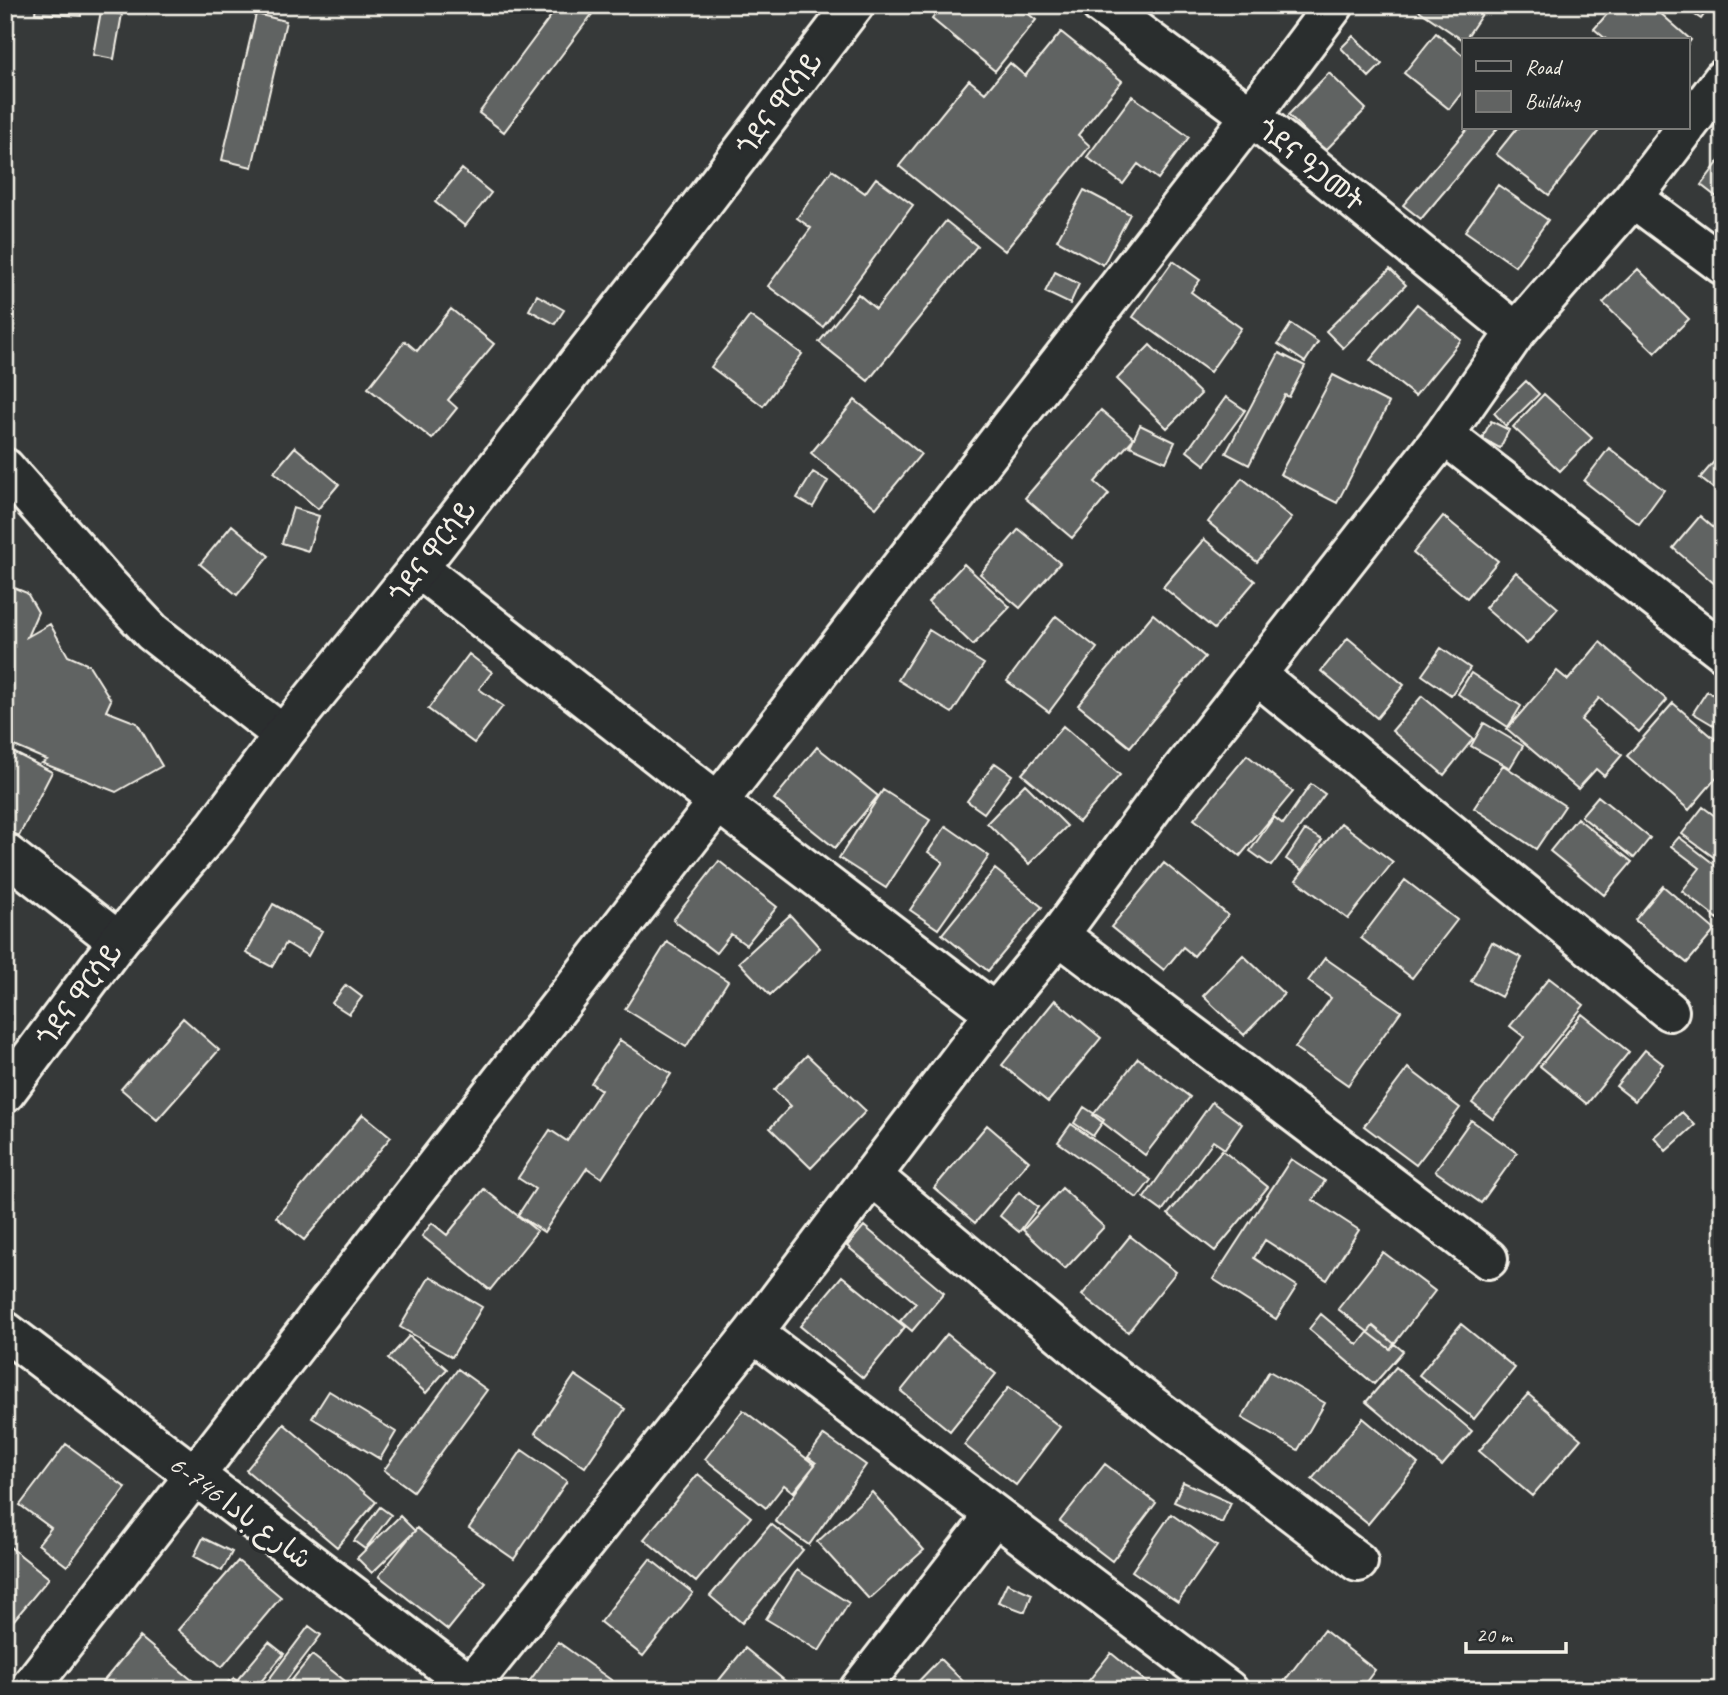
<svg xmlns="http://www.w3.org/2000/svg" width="1728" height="1695" viewBox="0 0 1728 1695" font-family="Caveat,'Playpen Sans Arabic','Noto Sans Ethiopic',sans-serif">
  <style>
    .building { fill: #616362; stroke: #f4f1e8; stroke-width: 2 }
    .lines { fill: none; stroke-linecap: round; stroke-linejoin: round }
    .minor-casing { stroke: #f4f1e8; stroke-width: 44 }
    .major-casing { stroke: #f4f1e8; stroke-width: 44 }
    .minor { stroke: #2a2d2e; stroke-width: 38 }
    .major { stroke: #2a2d2e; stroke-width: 38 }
    .labels { text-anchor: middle; stroke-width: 7; stroke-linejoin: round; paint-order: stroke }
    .street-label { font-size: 28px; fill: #f4f1e8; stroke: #2a2d2e }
  </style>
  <rect width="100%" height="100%" fill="#363939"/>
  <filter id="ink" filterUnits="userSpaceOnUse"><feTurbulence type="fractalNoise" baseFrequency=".0143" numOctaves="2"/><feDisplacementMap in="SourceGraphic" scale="14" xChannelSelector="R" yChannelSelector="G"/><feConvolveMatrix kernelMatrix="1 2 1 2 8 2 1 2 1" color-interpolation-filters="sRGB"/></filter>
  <g filter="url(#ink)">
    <!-- building -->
    <path class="building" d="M36 5H81V16L35 13Z
      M559 5H591L596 9 504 132 479 113Z
      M943 5H1017L1036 20 995 71 932 19Z
      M1411 5H1488L1464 41Z
      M1615 5H1651L1691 40 1688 44V40H1607L1594 29Z
      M1680 5H1711L1701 19Z
      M101 11 122 14 114 59 93 55Z
      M256 14 286 21 252 167 222 160Z
      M1061 32 1122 81 1078 135 1090 146 1005 251 899 166 969 80 985 93 1010 63 1025 76Z
      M1436 33 1464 56V90L1449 109 1404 73Z
      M1353 36 1382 64 1369 77 1341 48Z
      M1329 73 1366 109 1325 151 1288 115Z
      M1132 96 1189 137 1158 179 1138 164 1123 184 1087 157Z
      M1468 128H1498L1421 219 1403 205Z
      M1517 128H1601L1549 195 1496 154Z
      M1723 156V202L1701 185Z
      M462 169 491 193 465 226 435 202Z
      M832 170 865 193 876 178 913 205 823 327 768 286 811 228 797 218Z
      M1498 185 1548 220 1515 266 1465 231Z
      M1084 190 1130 214 1103 265 1057 240Z
      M946 221 977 246 868 381 819 342 858 294 876 309Z
      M1173 261 1200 280 1191 292 1241 328 1210 372 1133 317Z
      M1390 269 1406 285 1343 348 1326 331Z
      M1638 269 1689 319 1655 353 1603 303Z
      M1055 272 1079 284 1070 304 1045 292Z
      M537 295 564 310 555 324 529 310Z
      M1417 304 1461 340 1415 396 1370 360Z
      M451 309 494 344 448 400 457 408 432 439 368 388 405 341 417 351Z
      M750 316 802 354 763 406 711 367Z
      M1291 324 1318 342 1305 362 1278 344Z
      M1150 345 1201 394 1167 428 1117 379Z
      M1279 353 1305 366 1289 397 1285 395 1249 465 1226 453Z
      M1333 375 1389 403 1337 503 1280 474Z
      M1526 381 1539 394 1506 426 1494 413Z
      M1544 394 1592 438 1560 471 1513 427Z
      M1226 397 1245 410 1205 465 1187 451Z
      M855 400 921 454 876 508 811 453Z
      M1101 410 1134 438 1095 482 1109 494 1072 538 1025 498Z
      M1491 421 1509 430 1500 448 1482 438Z
      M1140 425 1175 442 1166 462 1130 446Z
      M295 447 339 484 318 509 274 472Z
      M1609 448 1664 490 1639 524 1584 481Z
      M1723 451V496L1700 478Z
      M813 472 828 481 813 507 797 498Z
      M1242 478 1292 518 1257 562 1208 522Z
      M293 508 319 516 308 551 282 543Z
      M1443 516 1498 561 1467 598 1413 553Z
      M1700 516 1723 536V591L1673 548Z
      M232 525 269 556 237 595 200 564Z
      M1019 529 1060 563 1020 608 980 574Z
      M1204 539 1255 581 1214 629 1163 587Z
      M964 564 1010 607 973 645 928 602Z
      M1516 572 1558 608 1527 644 1485 608Z
      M5 584 27 593 38 612 27 637 50 624 68 656 89 665 111 700 106 711 137 723 162 766 116 792 42 763 47 760 5 742Z
      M1153 614 1205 657 1130 747 1078 705Z
      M1056 616 1097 648 1049 712 1007 681Z
      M929 630 984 664 952 713 898 680Z
      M1348 638 1404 685 1377 718 1321 671Z
      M1600 642 1667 700 1639 732 1599 698 1581 720 1622 755 1604 776 1596 769 1578 789 1507 729 1557 671 1568 680Z
      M1441 648 1470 668 1451 695 1422 675Z
      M469 654 492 672 479 689 503 706 474 743 428 709Z
      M1471 673 1521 706 1508 727 1458 694Z
      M1707 691 1723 701V725L1720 729 1693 713Z
      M1422 696 1473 739 1444 775 1392 731Z
      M1673 703 1723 746V770L1689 810 1627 756Z
      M1484 723 1523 746 1510 768 1471 746Z
      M1063 726 1120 775 1079 822 1022 774Z
      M817 747 878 796 835 848 774 799Z
      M5 748 52 772 19 836 5 829Z
      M1247 755 1293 792 1240 856 1194 819Z
      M995 763 1012 775 984 813 967 801Z
      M1503 765 1565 806 1536 849 1474 808Z
      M1025 784 1067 826 1029 864 987 823Z
      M1311 784 1325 794 1271 866 1250 851 1274 817 1283 824Z
      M883 790 930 820 886 888 839 858Z
      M1598 796 1650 838 1634 858 1581 816Z
      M1703 807 1723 822V864L1682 834Z
      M1577 818 1632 862 1604 895 1550 851Z
      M1341 823 1393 862 1348 919 1296 880Z
      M946 826 989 856 938 929 910 910 943 862 928 852Z
      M1305 830 1322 840 1302 870 1286 859Z
      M1679 837 1723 871V913L1718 919 1682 891 1700 868 1671 846Z
      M719 861 777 907 746 945 731 934 716 953 673 920Z
      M1164 863 1228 915 1194 956 1183 947 1164 970 1111 927Z
      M995 869 1042 907 988 971 942 934Z
      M1405 880 1457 920 1412 978 1361 938Z
      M1663 886 1715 930 1687 963 1635 920Z
      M273 904 322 931 308 956 286 943 272 967 246 953Z
      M790 915 820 948 770 995 739 962Z
      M667 942 728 981 686 1047 625 1009Z
      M1492 942 1522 958 1501 997 1471 981Z
      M1243 955 1284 994 1244 1035 1203 996Z
      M1325 958 1401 1011 1348 1085 1295 1048 1331 998 1308 981Z
      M1549 978 1584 1005 1493 1119 1472 1103 1524 1037 1510 1026Z
      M346 985 362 997 349 1014 332 1003Z
      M1055 1000 1101 1038 1048 1102 1002 1065Z
      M1582 1014 1629 1052 1587 1104 1540 1066Z
      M183 1018 219 1050 157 1120 121 1089Z
      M620 1040 671 1074 602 1178 587 1168 544 1232 518 1215 535 1189 518 1178 550 1130 567 1141 601 1090 591 1083Z
      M1645 1050 1663 1064 1635 1101 1616 1086Z
      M807 1055 866 1111 811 1168 770 1128 791 1106 774 1090Z
      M1138 1058 1190 1097 1145 1155 1093 1115Z
      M1408 1068 1460 1108 1416 1165 1364 1126Z
      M1212 1102 1242 1124 1225 1149 1213 1141 1162 1211 1144 1198Z
      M1084 1107 1104 1120 1093 1136 1074 1123Z
      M1682 1112 1695 1125 1666 1151 1654 1137Z
      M363 1114 391 1137 304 1240 276 1217Z
      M1471 1120 1517 1153 1481 1203 1435 1171Z
      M1071 1124 1151 1180 1137 1198 1058 1142Z
      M987 1125 1029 1161 975 1223 934 1188Z
      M1222 1150 1268 1187 1215 1251 1168 1214Z
      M1291 1159 1325 1181 1313 1200 1359 1230 1327 1280 1265 1240 1254 1258 1297 1286 1276 1319 1213 1279Z
      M1062 1188 1104 1227 1065 1269 1023 1230Z
      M484 1189 537 1231 490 1290 422 1236 432 1223 447 1235Z
      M1019 1192 1038 1207 1019 1232 1000 1216Z
      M864 1226 944 1293 912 1331 900 1321 916 1303 847 1246Z
      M1130 1236 1176 1272 1128 1332 1082 1295Z
      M1383 1252 1435 1291 1390 1349 1338 1309Z
      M430 1276 482 1307 452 1357 400 1327Z
      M842 1276 905 1327 863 1378 800 1326Z
      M1321 1314 1358 1345 1373 1326 1403 1351 1374 1384 1309 1329Z
      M1461 1324 1515 1368 1474 1419 1419 1375Z
      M947 1334 996 1374 950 1431 901 1391Z
      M409 1336 447 1369 426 1393 388 1359Z
      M1396 1367 1472 1431 1442 1466 1366 1402Z
      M458 1369 487 1390 413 1491 384 1470Z
      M1269 1371 1325 1403 1298 1450 1242 1418Z
      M575 1375 625 1409 585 1467 535 1433Z
      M1009 1387 1060 1427 1016 1485 964 1445Z
      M329 1391 396 1432 380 1459 312 1418Z
      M1528 1394 1581 1439 1532 1496 1479 1451Z
      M743 1410 815 1465 793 1492 784 1485 766 1508 705 1459Z
      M1363 1418 1418 1464 1368 1524 1312 1479Z
      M284 1424 376 1502 337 1547 246 1470Z
      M824 1435 866 1465 809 1545 775 1521 816 1463 808 1457Z
      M66 1444 126 1488 67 1566 38 1544 51 1528 20 1505Z
      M522 1450 567 1481 514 1559 469 1528Z
      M1105 1464 1156 1503 1112 1561 1060 1521Z
      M698 1474 751 1517 696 1582 644 1539Z
      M1183 1482 1231 1503 1222 1523 1174 1502Z
      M872 1492 924 1550 869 1599 817 1542Z
      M380 1507 391 1515 365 1549 354 1541Z
      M1171 1514 1217 1546 1178 1602 1132 1571Z
      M400 1516 415 1531 372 1573 357 1558Z
      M771 1524 803 1550 742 1623 710 1596Z
      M417 1528 486 1583 448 1630 379 1576Z
      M203 1538 232 1552 222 1571 194 1556Z
      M5 1543 49 1578 9 1626 5 1622Z
      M650 1559 693 1593 643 1656 600 1622Z
      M238 1561 281 1597 222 1667 178 1630Z
      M797 1570 849 1603 819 1651 766 1619Z
      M1007 1583 1032 1594 1025 1612 998 1602Z
      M309 1626 321 1635 279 1690H261Z
      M1324 1630 1375 1670 1360 1690H1282L1279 1688Z
      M140 1637 204 1690H96Z
      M269 1642 284 1654 254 1690H249L237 1680Z
      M558 1642 625 1690H523Z
      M745 1648 796 1690H711Z
      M1111 1653 1156 1690H1095L1087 1683Z
      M312 1655 345 1681 338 1690H284Z
      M940 1659 972 1690H910Z
      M234 1678 242 1690H223L221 1687Z"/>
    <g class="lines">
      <defs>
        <path id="minor" d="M1101 5 1251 116 1516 332
          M1688 125 1723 79
          M1633 198 1723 265
          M1444 435 1723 651
          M5 468 107 584 152 632 283 735
          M418 568 719 803 995 1013
          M1257 675 1669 1011
          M5 853 118 941
          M1059 935 1488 1259
          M872 1176 1093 1361 1358 1562
          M5 1331 477 1690
          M753 1333 1228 1690
          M28 1690 1251 116 1334 5
          M467 1690 753 1333 995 1013 1059 935 1155 804 1444 435 1516 332 1633 198 1686 128
          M859 1690 995 1515"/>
        <path id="major" d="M5 1093 118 941 216 826 283 735 418 568 676 238 854 5"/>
      </defs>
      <!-- minor casing -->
      <use href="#minor" class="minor-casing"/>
      <!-- major casing -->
      <use href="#major" class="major-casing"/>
      <!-- minor -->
      <use href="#minor" class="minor"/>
      <!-- major -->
      <use href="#major" class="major"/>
    </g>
  </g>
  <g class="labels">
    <!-- street labels -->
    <g class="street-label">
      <text transform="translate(779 103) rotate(-53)" y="10">ጎደና ዋርሳይ</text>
      <text transform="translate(1311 165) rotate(39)" y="10">ጎደና ዓጋመት</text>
      <text transform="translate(432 551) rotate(-52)" y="10">ጎደና ዋርሳይ</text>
      <text transform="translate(79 994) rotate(-53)" y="10">ጎደና ዋርሳይ</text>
      <text transform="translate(241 1511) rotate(37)" y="10">شارع بادا 746-6</text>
    </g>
  </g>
  <!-- margin -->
  <rect width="1728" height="1695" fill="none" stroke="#2a2d2e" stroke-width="28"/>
  <rect x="14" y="14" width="1700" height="1667" fill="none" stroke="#f4f1e8" stroke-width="2.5" filter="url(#ink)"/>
  <!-- legend -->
  <rect x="1462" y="38" width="228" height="91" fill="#2a2d2e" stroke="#7b7b78" stroke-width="2"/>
  <rect x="1476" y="61" width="35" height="10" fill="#2a2d2e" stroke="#7b7b78" stroke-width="2"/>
  <text x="1525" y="74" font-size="21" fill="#f4f1e8">Road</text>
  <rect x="1476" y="91" width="35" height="21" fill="#616362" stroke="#7b7b78" stroke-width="2"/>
  <text x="1525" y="108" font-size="21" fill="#f4f1e8">Building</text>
  <!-- scale -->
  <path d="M1466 1642v10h100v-10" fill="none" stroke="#f4f1e8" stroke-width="3.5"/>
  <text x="1476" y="1642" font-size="21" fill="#f4f1e8" stroke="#2a2d2e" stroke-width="5" paint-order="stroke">20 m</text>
</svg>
